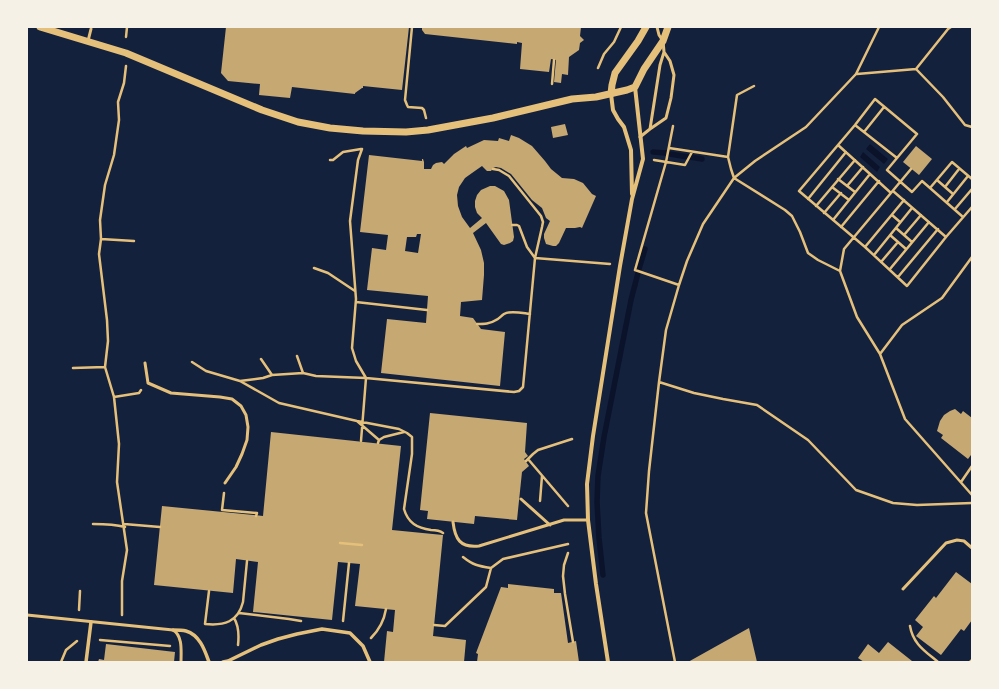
<svg xmlns="http://www.w3.org/2000/svg" width="999" height="689" viewBox="0 0 999 689" font-family="'Zilla Slab',serif">
  <style>
    .water { fill: #0b132b }
    .lines { fill: none; stroke-linecap: round; stroke-linejoin: round }
    .stream { stroke: #0b132b; stroke-width: 5.5 }
    .building { fill: #c6a872; fill-rule: evenodd }
    .path { stroke: #e5c07b; stroke-width: 2.5 }
    .service { stroke: #e5c07b; stroke-width: 3 }
    .pedestrian { stroke: #e5c07b; stroke-width: 3.5 }
    .minor { stroke: #e5c07b; stroke-width: 4 }
    .tertiary { stroke: #e5c07b; stroke-width: 7 }
  </style>
  <rect width="100%" height="100%" fill="#14213d"/>
  <!-- water -->
  <path class="water" d="M870 144 888 159 884 164 866 149Z
    M863 152 880 167 877 172 860 157Z"/>
  <g class="lines">
    <!-- stream -->
    <path class="stream" d="M653 152 666 153
      M670 154 688 157
      M690 157 702 159
      M639 269 645 249
      M603 575 599 538 597 502 598 476 604 437 631 300 638 273"/>
  </g>
  <!-- building -->
  <path class="building" d="M226 27H409L402 90 363 86V88H362L355 93V94L292 87 290 98 259 95 260 84 228 81 221 73Z
    M422 27H581L580 36 584 40 580 43 579 50 569 57 568 75 562 74 561 83 554 82 556 60 551 59 549 72 520 69 522 43 517 42V44L425 34 422 30Z
    M565 124 568 135 553 138 551 127Z
    M511 135 519 138 532 146 545 161 551 169 562 178 574 179 583 183 592 194 596 196 582 228 580 227 575 228H566L559 243 556 246H553L546 244 544 238V234L550 221 546 218 542 208 532 200 511 174 501 168 496 167 493 168 491 171H487L482 166 472 173 465 178 459 187 457 195 458 206 462 217 470 228 482 218 477 213 475 207V201L477 195 481 190 490 186H495L504 191 509 200 514 237 513 241 510 243 504 245 501 244 486 223 473 233 481 250 484 263V275L482 300 461 302 460 316 473 318 481 329 505 332 500 386 381 373 387 319 426 323 428 296 367 290 372 248 386 250 388 235 360 232 369 155 422 161V159H423L424 162V169H431L433 165 436 163 442 162 444 164 454 154 466 146 467 148 484 140 498 141 499 138 509 141ZM417 234H421L418 253 405 251 407 237H416Z
    M916 146 932 159 919 175 903 162Z
    M955 409 961 414 963 411 972 418V456L971 455 968 459 941 438 943 435 937 431 940 421 944 415 950 411Z
    M430 413 527 423 525 452 528 456 524 459 529 466 522 472 517 520 475 516 474 524 427 519 428 511 420 510Z
    M271 432 401 446 392 530 443 535 433 636 466 640 464 662H384L387 631 393 632 395 610 355 606 360 564 338 562 332 620 253 612 258 562 236 559 233 593 154 585 162 506 263 516Z
    M956 572 972 584V620L964 631 961 629 941 655 916 636 923 627 915 620 934 596 936 598Z
    M508 584 554 589V593H561L568 643 576 641 579 662H477L478 654 476 653 501 587 508 588Z
    M749 628 757 662H688L722 643Z
    M888 642 912 661 911 662H864L858 658 868 644 879 653Z
    M106 644 175 652 174 662H98L99 659 104 660Z"/>
  <g class="lines">
    <!-- path -->
    <path class="path" d="M412 27 405 100 407 105 408 107 422 108 424 110 426 118
      M126 37 127 27
      M598 68 604 54 614 42 621 27
      M916 69 948 29 951 27
      M857 74 916 69 943 97 965 125 972 127
      M552 84 554 60
      M864 132 884 107
      M838 145 855 125 875 99 917 134 897 158 855 125
      M669 148 728 157
      M897 158 887 170 912 192 922 181 930 188
      M330 160H333L343 152 361 149
      M654 160 685 165 692 152
      M493 169 499 170 509 176 541 216 543 222 542 227 535 258 610 264
      M734 178 785 210 792 216 800 232 808 253 818 260 840 271
      M734 178 731 169 728 157 737 95 754 86
      M838 179 855 192
      M937 180 953 194
      M847 186 863 167
      M832 187 849 200
      M945 187 959 169
      M891 193 838 145 799 191 865 247 907 286 946 237 893 191
      M808 199 846 152
      M947 202 968 176
      M816 206 855 160
      M955 209 972 189
      M824 213 841 193
      M892 215 900 222
      M963 217 930 188 952 162 972 179
      M833 220 870 174
      M841 227 879 181
      M896 228 912 242
      M890 235 906 249
      M904 235 921 215
      M946 237 972 207
      M101 239 134 241
      M865 247 904 200
      M874 255 912 208
      M881 262 898 242
      M314 268 328 273 355 291
      M890 269 929 222
      M635 270 666 162 673 126
      M635 270 679 285
      M840 271 857 317 880 354 905 419 972 495
      M840 271 844 249 911 169
      M898 277 938 229
      M356 302 427 310
      M477 324C484 324 490 324 496 320 499 319 501 316 504 314 510 310 522 313 530 314
      M880 354 902 325 942 298 972 257
      M297 356 303 373 316 376 366 378 514 392 519 391 523 387 535 258 527 247 519 226 517 225H512
      M261 359 272 375
      M192 362 206 371 240 381 279 403 357 421 399 429 407 433 412 437V454L404 509C408 523 417 528 431 530 435 530 439 530 443 533
      M73 368 105 367
      M240 381 263 378 272 375 303 373
      M659 382 694 393 723 399 757 405 808 440 856 490 893 503 917 505 972 503
      M114 397 139 393 141 390
      M357 421 379 440
      M361 441 366 378 356 361 352 348 356 299 350 221 358 160 362 149
      M378 443 379 440 384 437 404 432
      M528 459 568 506
      M526 461 533 454 538 450 572 439
      M961 482 972 466
      M224 493 222 510 257 513 256 516
      M540 501 542 476
      M93 524C104 524 114 524 125 527
      M124 524 160 527
      M340 543 362 545
      M568 553 564 565 563 576 565 594 573 642
      M463 557C473 565 478 566 491 568
      M209 591 205 624C224 626 238 622 243 602L247 561
      M79 610 80 591
      M239 613 289 619 301 621
      M122 615V581L127 550 117 482 119 444 114 397 105 367 108 341 107 320 99 254 101 239 100 220 105 185 114 155 119 120 118 102 124 83 126 66
      M234 618C239 626 239 636 238 645
      M343 621 349 563
      M434 625 445 626 486 587 491 568 503 559 568 544
      M910 626C913 644 925 651 938 662
      M371 638C379 630 384 621 386 609
      M100 640 170 646
      M61 662 66 650 77 641
      M675 662 646 513 649 471 659 382 666 330 679 285 687 261 703 224 734 178 755 161 806 127 856 74 879 27"/>
    <!-- service -->
    <path class="service" d="M88 41 91 29
      M650 129 666 118 671 98 674 75 670 61 664 52
      M640 137 650 129 660 65 664 52 663 41 659 35 657 27
      M145 363 148 383 171 393 220 397 232 399 241 406 246 415 248 427 247 440 242 454 236 467 225 483
      M521 499 550 525
      M453 522C455 539 460 548 479 546L564 520H588
      M903 589 946 543 957 540 964 541 972 548
      M27 615 173 630C183 636 181 651 181 662"/>
    <!-- pedestrian -->
    <path class="pedestrian" d="M173 630C177 630 182 630 186 631 200 635 205 651 209 662
      M86 662 91 622
      M223 662 228 661 261 645 278 639 297 634 322 629 350 633 363 646 370 662"/>
    <!-- minor -->
    <path class="minor" d="M611 94 613 110 618 119 624 127 631 150 632 194
      M608 662 596 584 588 520 587 484 593 436 620 266 632 199 643 159 635 87
      M971 662 972 661"/>
    <!-- tertiary -->
    <path class="tertiary" d="M40 27 126 53 262 110 298 122 330 128 363 131 406 132 428 130 493 118 572 99 596 97 627 90 635 87 644 69 663 41 668 27
      M611 94 612 85 615 73 638 41 646 27"/>
  </g>
  <!-- border -->
  <rect width="999" height="689" fill="none" stroke="#f6f1e7" stroke-width="56"/>
</svg>
